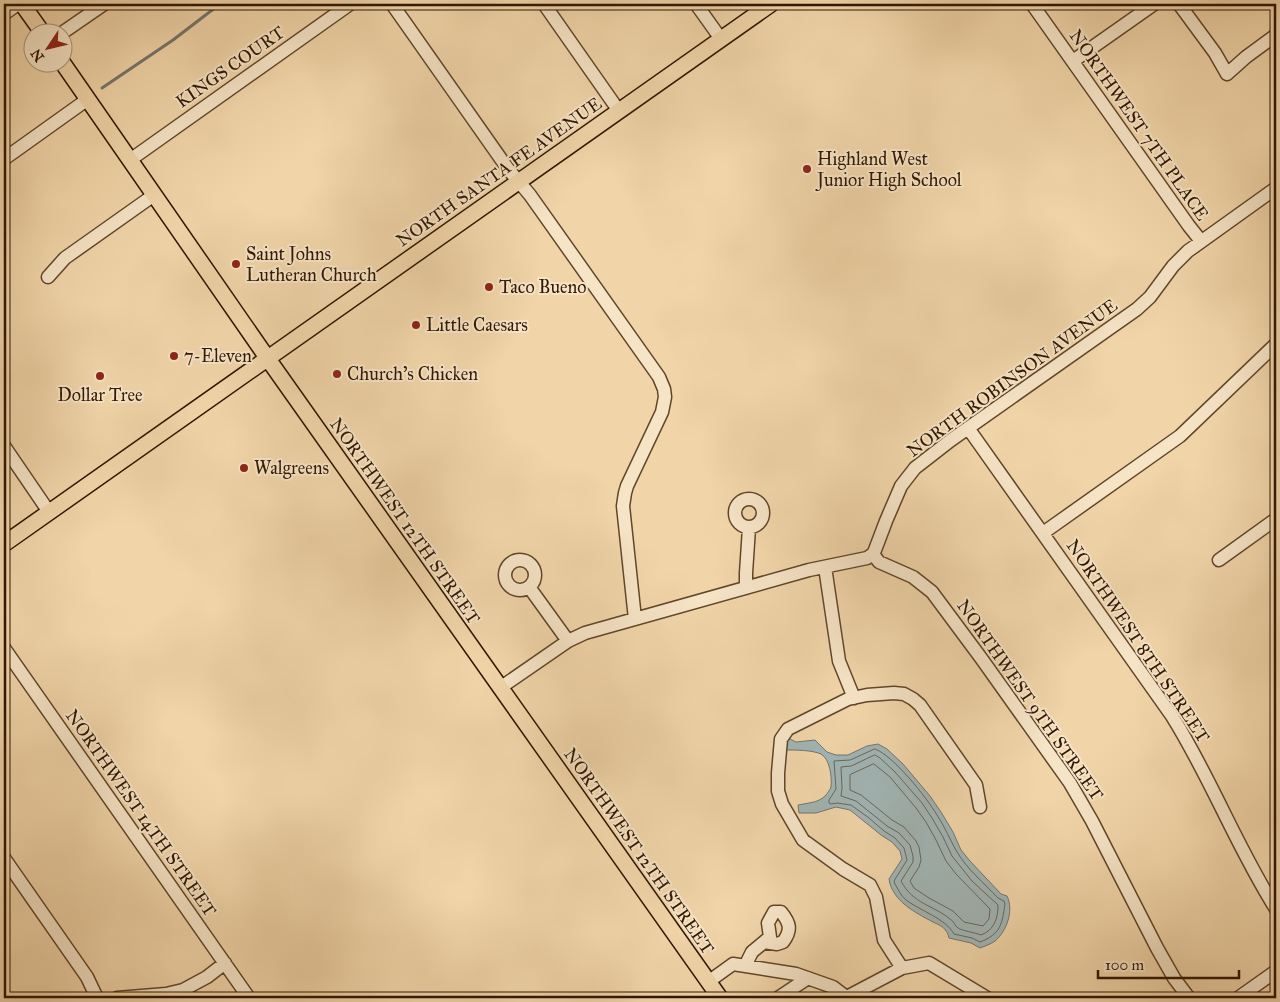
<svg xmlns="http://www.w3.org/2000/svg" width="1280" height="1002" viewBox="0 0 1280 1002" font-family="'IM FELL Great Primer',serif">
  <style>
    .water { fill: #a1b5b5; stroke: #74756d }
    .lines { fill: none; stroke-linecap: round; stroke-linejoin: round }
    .shore { stroke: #68665a; stroke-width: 1 }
    .stream { stroke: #74756d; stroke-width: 3 }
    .minor-casing { stroke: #60462a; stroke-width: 15 }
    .major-casing { stroke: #301600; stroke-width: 18 }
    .minor { stroke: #f6e4c7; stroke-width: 12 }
    .major { stroke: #f1d5a9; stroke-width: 15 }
    .poi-dot { fill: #8f2418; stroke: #f6e4c7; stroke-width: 2 }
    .labels { text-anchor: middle; stroke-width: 4; stroke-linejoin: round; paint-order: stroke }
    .street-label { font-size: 18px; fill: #301600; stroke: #f6e4c7 }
    .poi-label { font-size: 18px; fill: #301600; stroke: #f6e4c7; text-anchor: start }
  </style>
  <rect width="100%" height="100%" fill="#f1d5a9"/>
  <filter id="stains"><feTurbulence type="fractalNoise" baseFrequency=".004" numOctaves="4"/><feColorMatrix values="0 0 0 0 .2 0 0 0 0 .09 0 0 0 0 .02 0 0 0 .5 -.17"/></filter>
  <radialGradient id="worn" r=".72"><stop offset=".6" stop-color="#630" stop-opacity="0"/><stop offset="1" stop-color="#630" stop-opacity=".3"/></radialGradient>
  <!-- water -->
  <path class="water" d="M788 738 796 742 815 740 827 752 836 755H848L867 746 878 744 887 749 903 764 930 796 941 812 953 832 961 850 970 861 1001 894 1007 896C1014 910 1007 931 995 941 991 944 985 946 980 948L971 943 949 938C948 935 948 933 946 931 943 926 937 924 933 922 916 913 892 901 889 879L902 859 900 851 892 842 881 835 850 810 836 807 816 813H799L798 805C807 803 818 803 825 796 827 794 830 790 831 787 832 777 830 759 821 754 812 750 795 750 785 750Z"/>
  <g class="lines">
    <!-- shore -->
    <path class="shore" d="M875 749C893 755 927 798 937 815 945 827 950 840 957 852 967 869 984 883 998 898L1004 901 1005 904C1002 924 1001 934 980 942L972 938 954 934C946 919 921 911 906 900 901 896 898 889 895 884L894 881 907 860 904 848 895 838 884 831 869 818 851 805 837 803 831 804 829 803V800L836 789 834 761 850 760Z
      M875 755 880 758 895 772 922 803 932 818 943 837 952 856 972 881 998 905C998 919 994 930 981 935 976 933 960 930 958 928 955 926 954 921 950 919 933 905 913 904 901 881L913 862V856L910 845 899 833 887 826 856 801 841 796 842 788 841 767 851 766Z
      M874 764 890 777 916 808 926 822 936 840 946 861 956 874 990 909 989 919 983 926 964 922 953 911 929 898 914 888 910 881 919 867 921 860 919 847 916 841 904 827 892 820 861 795 850 790V775Z"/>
    <!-- stream -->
    <path class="stream" d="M102 88 173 40 220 4"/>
    <defs>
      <path id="minor" d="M392 4 508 169 530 195 659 377 664 389 665 397 662 412 627 486 625 493 623 506 635 619
        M544 4 619 111
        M696 4 721 39
        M1032 4 1189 226 1201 241
        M1179 4 1215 53 1227 74 1246 57 1276 35
        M4 14 18 4
        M62 33 104 4
        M1073 61 1154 4
        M4 159 88 99
        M130 160 350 4
        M48 277 65 258 154 195
        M968 428 1172 716C1211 778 1237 848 1276 909
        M4 446 49 512
        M735 513a14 14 0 1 1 28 0a14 14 0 1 1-28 0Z
        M1043 533 1180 436 1276 344
        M873 554 879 562 913 577 932 592 981 658 1070 783 1092 821 1157 948 1174 978 1189 998
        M1219 560 1276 519
        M505 575a15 15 0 1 1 30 0a15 15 0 1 1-30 0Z
        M825 567 839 661 854 698
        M529 587 568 641
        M746 588V573L749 528
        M4 648 249 998
        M500 688 568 641 585 633 809 570 867 558 873 554 875 550 886 521 901 486 915 468 951 440 1137 309 1150 297 1173 266 1188 251 1276 188
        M4 858 87 977 97 998
        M745 966 752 952 770 937 768 923 774 912H781C790 923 792 930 783 942L777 944 764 942
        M902 968 884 940 876 897 870 885 843 869 803 840 782 804 778 791V773L781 739 788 729 848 699 867 695 894 693 904 694 913 699 920 705 976 785 980 807
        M708 982 733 964 796 974 833 987 846 997
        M117 998 166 994 183 990 207 977 225 963
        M778 998 808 978
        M845 998 902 968 929 963 987 998
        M1238 998 1276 971"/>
      <path id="major" d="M22 4 42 32
        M62 62 268 359 720 998
        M4 544 771 4"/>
    </defs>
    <!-- minor casing -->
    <use href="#minor" class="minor-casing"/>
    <!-- major casing -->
    <use href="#major" class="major-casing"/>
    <!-- minor -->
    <use href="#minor" class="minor"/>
    <!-- major -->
    <use href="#major" class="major"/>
  </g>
  <!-- markers -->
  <g class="poi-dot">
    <circle cx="807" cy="169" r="5"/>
    <circle cx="236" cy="264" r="5"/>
    <circle cx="489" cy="287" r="5"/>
    <circle cx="416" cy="325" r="5"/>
    <circle cx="174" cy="356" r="5"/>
    <circle cx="337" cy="374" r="5"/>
    <circle cx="100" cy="376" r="5"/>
    <circle cx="244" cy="468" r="5"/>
  </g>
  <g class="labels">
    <!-- street labels -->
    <g class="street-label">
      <text transform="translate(230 67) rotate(-35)" y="6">KINGS COURT</text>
      <text transform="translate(1139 125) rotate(55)" y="6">NORTHWEST 7TH PLACE</text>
      <text transform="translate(499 172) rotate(-35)" y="6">NORTH SANTA FE AVENUE</text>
      <text transform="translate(1012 378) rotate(-36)" y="6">NORTH ROBINSON AVENUE</text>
      <text transform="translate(405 521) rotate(55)" y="6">NORTHWEST 12TH STREET</text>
      <text transform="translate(1138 641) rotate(56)" y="6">NORTHWEST 8TH STREET</text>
      <text transform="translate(1030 700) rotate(55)" y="6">NORTHWEST 9TH STREET</text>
      <text transform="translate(141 813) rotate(55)" y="6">NORTHWEST 14TH STREET</text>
      <text transform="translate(639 851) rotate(55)" y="6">NORTHWEST 12TH STREET</text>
    </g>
    <!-- poi labels -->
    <g class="poi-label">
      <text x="817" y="165">Highland West<tspan x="817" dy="21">Junior High School</tspan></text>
      <text x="246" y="260">Saint Johns<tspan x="246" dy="21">Lutheran Church</tspan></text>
      <text x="499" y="293">Taco Bueno</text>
      <text x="426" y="331">Little Caesars</text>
      <text x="184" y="362">7-Eleven</text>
      <text x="347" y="380">Church's Chicken</text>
      <text x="100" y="401" text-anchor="middle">Dollar Tree</text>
      <text x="254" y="474">Walgreens</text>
    </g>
  </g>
  <!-- margin -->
  <rect width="1280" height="1002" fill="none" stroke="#f1d5a9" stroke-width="20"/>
  <rect x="5" y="5" width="1270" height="992" fill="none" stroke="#301600" stroke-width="2.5"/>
  <rect x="10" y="10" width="1260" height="982" fill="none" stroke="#301600"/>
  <!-- north arrow -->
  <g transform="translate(48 48) rotate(235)"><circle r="24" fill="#f6e4c7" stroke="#a79277"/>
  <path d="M0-4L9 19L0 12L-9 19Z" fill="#8f2418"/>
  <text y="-8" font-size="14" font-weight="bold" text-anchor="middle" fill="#301600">N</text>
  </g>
  <!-- scale -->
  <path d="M1098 970v8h141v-8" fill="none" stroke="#301600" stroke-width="2.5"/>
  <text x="1105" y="970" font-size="15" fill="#301600" stroke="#f6e4c7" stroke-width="4" paint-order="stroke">100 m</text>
  <rect width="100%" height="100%" filter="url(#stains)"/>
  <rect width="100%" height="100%" fill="url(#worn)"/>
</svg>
